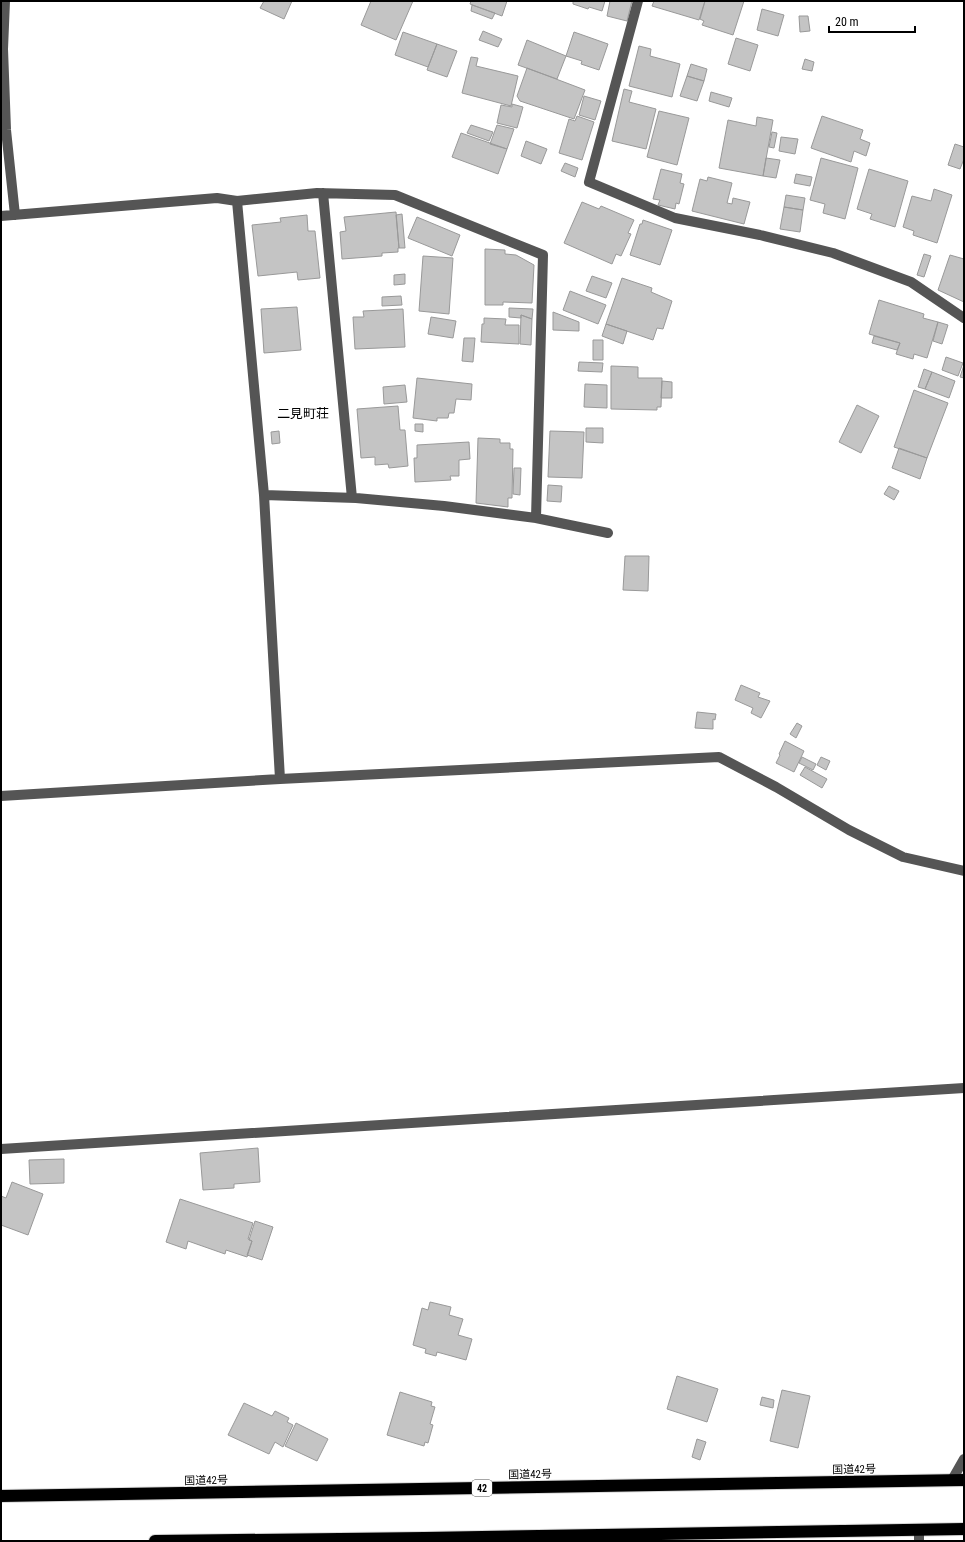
<svg xmlns="http://www.w3.org/2000/svg" width="965" height="1542" viewBox="0 0 965 1542" font-family="'Roboto Condensed','Noto Sans JP',sans-serif">
  <style>
    .building { fill: #c4c4c4; stroke: #999 }
    .lines { fill: none; stroke-linecap: round; stroke-linejoin: round }
    .highway-casing { stroke: #dbdbdb; stroke-width: 14 }
    .minor { stroke: #555; stroke-width: 10 }
    .highway { stroke: #000; stroke-width: 12 }
    .labels { text-anchor: middle; stroke-width: 3; stroke-linejoin: round; paint-order: stroke }
    .shield { fill: #fff; stroke: #4c4c4c; stroke-width: 1 }
    .shield-label { font-size: 10px; font-weight: bold; fill: #000 }
    .street-label { font-size: 11px; fill: #000; stroke: #fff }
    .quarter-label { font-size: 13px; fill: #000; stroke: #fff }
  </style>
  <rect width="100%" height="100%" fill="#fff"/>
  <!-- building -->
  <path class="building" d="M264 1H292L284 19 260 8Z
    M371 1H413L396 40 361 25Z
    M471 1H507L502 16 470 4Z
    M573 1H605L602 11 589 7 588 9 573 4Z
    M610 1H632L627 21 607 16Z
    M654 1H705L699 20 652 6Z
    M705 1H744L733 35 702 25 704 21 700 19Z
    M472 5 495 13 492 19 471 11Z
    M762 9 784 15 778 36 757 30Z
    M799 16H808L810 31 800 32Z
    M483 31 502 39 498 47 479 40Z
    M403 32 437 44 428 67 395 55Z
    M574 32 608 44 599 70 581 64 582 61 566 56Z
    M736 38 758 45 750 71 728 64Z
    M527 40 566 56 557 79 518 65Z
    M437 44 457 51 447 77 427 70Z
    M639 46 651 49 650 56 680 64 672 97 629 86Z
    M471 57 478 58 476 66 518 76 511 106 462 93Z
    M805 59 814 62 812 71 802 69Z
    M691 64 707 69 704 81 687 76Z
    M527 68 585 90 574 119 520 101 517 96Z
    M687 76 704 81 697 101 680 96Z
    M624 89 632 91 629 102 656 109 646 149 612 141Z
    M711 92 732 98 729 107 709 101Z
    M584 96 601 101 595 120 579 115Z
    M512 104 523 107 517 128 497 123 501 105 512 107Z
    M659 111 689 118 677 165 647 157Z
    M577 116 594 122 582 160 559 153 569 119 575 121Z
    M822 116 863 130 860 139 870 143 866 156 854 151 851 162 811 148Z
    M757 117 773 120 763 176 719 168 728 120 756 126Z
    M471 125 493 132 489 141 467 133Z
    M497 125 514 129 507 149 490 144Z
    M772 132 777 133 774 148 769 147Z
    M461 133 507 149 498 174 452 157Z
    M781 137 798 139 795 154 779 151Z
    M526 141 547 149 541 164 521 156Z
    M955 144 964 147V159L960 169 948 165Z
    M766 158 780 160 776 178 763 176Z
    M821 158 858 168 845 219 823 213 825 204 810 200Z
    M565 163 578 168 575 177 561 171Z
    M661 169 682 174 680 183 684 184 679 204 676 203 675 209 658 205 660 200 653 199Z
    M869 169 908 181 895 227 870 219 872 214 857 209Z
    M796 174 812 177 810 186 794 183Z
    M708 177 732 183 727 203 732 204 733 198 750 202 744 224 692 211 700 179 707 181Z
    M934 189 952 195 937 243 913 235 914 231 903 227 912 196 931 201Z
    M786 195 805 198 803 210 784 207Z
    M582 202 599 209 601 206 634 220 628 233 631 234 621 256 616 254 612 264 564 243Z
    M784 207 803 210 800 232 780 229Z
    M396 212 399 248H398V252L382 253V256L342 259 340 232 346 231 344 217Z
    M402 214 405 248H399L396 215Z
    M307 215 308 231H315L320 278 298 280 297 272 258 276 252 225 281 222 280 218Z
    M417 217 460 235 452 256 408 238Z
    M643 220 672 230 660 265 630 255 640 224H642Z
    M485 249 505 250V254L516 255 534 265 532 303 503 302V305H485Z
    M924 254 931 256 924 277 917 275Z
    M950 255 964 259V302L938 290Z
    M423 256 453 258 449 314 419 311Z
    M405 274V284L394 285V275Z
    M592 276 612 283 606 298 586 291Z
    M622 278 652 288 651 292 672 301 663 329 657 328 653 340 606 324Z
    M570 291 606 305 598 324 563 310Z
    M401 296 402 305 382 306V297Z
    M879 300 924 314 923 318 938 322 927 358 914 354 913 359 896 354 900 343 869 334Z
    M297 307 301 350 264 353 261 309Z
    M509 308 533 309 532 319 521 315V318L509 317Z
    M403 309 405 347 355 349 353 317H364L363 311Z
    M553 312 579 322V331L553 330Z
    M521 315 532 319 531 345 520 344Z
    M431 317 456 321 453 338 428 334Z
    M484 318 506 319 505 325H519V344L481 342 482 324H484Z
    M938 322 948 325 942 344 933 341Z
    M606 324 627 331 623 344 602 336Z
    M874 336 900 343 897 350 872 343Z
    M464 338H475L473 362 462 361Z
    M593 340H603V360H593Z
    M946 357 963 363 958 376 942 370Z
    M579 362 603 363 602 372 578 371Z
    M964 365V378L960 377Z
    M611 366 638 367V378H662L661 407H657V410L611 409Z
    M924 369 932 372 925 389 918 387Z
    M932 372 955 381 949 398 925 389Z
    M417 378 472 384 471 400 456 399 454 413H449L448 418H437V421L413 418Z
    M662 381 672 382V398H661Z
    M585 384 607 385V408L584 407Z
    M405 385 407 402 384 404 383 387Z
    M914 390 948 403 927 458 894 447Z
    M857 405 879 416 861 453 839 442Z
    M398 406 400 430H405L408 466 389 468 388 464 375 465V457L361 458 357 409Z
    M415 424H423V432L415 431Z
    M586 428H603V443L586 442Z
    M279 431 280 443 272 444 271 432Z
    M550 431 584 432 582 478 548 477Z
    M478 438 500 439V443H510V449H513L512 498H508V507L476 503Z
    M469 442 470 459 459 460V476H450L451 480 415 482 414 458H417V445Z
    M899 448 927 458 920 479 892 468Z
    M514 468H521L520 495 513 494Z
    M548 485 562 486 561 502 547 501Z
    M889 486 899 491 894 500 884 494Z
    M625 556H649L648 591 623 590Z
    M741 685 760 693 758 697 770 701 761 718 751 713 753 708 735 700Z
    M697 712 716 714 715 720 713 719V729L695 728Z
    M797 723 802 726 796 738 790 734Z
    M785 741 804 751 794 772 776 763 780 755 779 754Z
    M802 757 816 764 813 770 799 763Z
    M821 757 830 761 826 770 817 765Z
    M805 767 827 779 822 788 800 775Z
    M258 1148 260 1182 234 1184V1188L203 1190 200 1153Z
    M64 1159V1183L30 1184 29 1160Z
    M12 1182 43 1194 28 1235 1 1225V1196L6 1198Z
    M180 1199 253 1223 248 1239 252 1241 247 1257 226 1250 225 1254 188 1241 186 1249 166 1242Z
    M255 1221 273 1227 262 1260 247 1255 252 1241 249 1240Z
    M430 1302 451 1307 449 1315 463 1319 458 1335 472 1339 466 1360 437 1352 436 1356 425 1353 426 1349 413 1345 422 1308 428 1310Z
    M677 1376 718 1389 707 1422 667 1409Z
    M782 1390 810 1396 798 1448 770 1441Z
    M400 1392 432 1402 431 1406 435 1407 430 1424 433 1425 428 1443 425 1442 424 1446 387 1435Z
    M762 1397 774 1400 773 1408 760 1405Z
    M244 1403 272 1416 275 1411 289 1418 287 1422 293 1425 283 1447 275 1442 269 1454 228 1435Z
    M296 1423 328 1439 317 1461 285 1446Z
    M697 1439 706 1442 700 1460 692 1457Z"/>
  <g class="lines">
    <defs>
      <path id="highway" d="M1 1496 964 1480
        M155 1541 424 1538 964 1529"/>
    </defs>
    <!-- highway casing -->
    <use href="#highway" class="highway-casing"/>
    <!-- minor -->
    <path class="minor" d="M5 1 3 49 6 130 15 215
      M638 1 589 182 675 218 760 235 833 253 911 282 964 318
      M323 193 352 498
      M237 201 317 193 395 195 543 255 536 518
      M1 216 217 198 237 201 264 495 280 779
      M264 495 356 498 444 506 536 518 608 533
      M1 796 280 779 719 757 776 787 849 830 903 857 964 871
      M1 1149 964 1088
      M952 1480 964 1459
      M919 1541V1530"/>
    <!-- highway -->
    <use href="#highway" class="highway"/>
  </g>
  <g class="labels">
    <!-- shield labels -->
    <rect class="shield" x="472" y="1480" width="20" height="16" rx="3"/>
    <g class="shield-label">
      <text x="482" y="1492">42</text>
    </g>
    <!-- street labels -->
    <g class="street-label">
      <text transform="translate(854 1469) rotate(-1)" y="4">国道42号</text>
      <text transform="translate(530 1474) rotate(-1)" y="4">国道42号</text>
      <text transform="translate(206 1480) rotate(-1)" y="4">国道42号</text>
    </g>
    <!-- quarter labels -->
    <g class="quarter-label">
      <text x="303" y="418">二見町荘</text>
    </g>
  </g>
  <!-- border -->
  <rect width="965" height="1542" fill="none" stroke="#000000" stroke-width="4"/>
  <!-- scale -->
  <path d="M829 26v6h86v-6" fill="none" stroke="#000000" stroke-width="2"/>
  <text x="835" y="26" font-size="12" fill="#000000" stroke="#ffffff" stroke-width="3" paint-order="stroke">20 m</text>
</svg>
